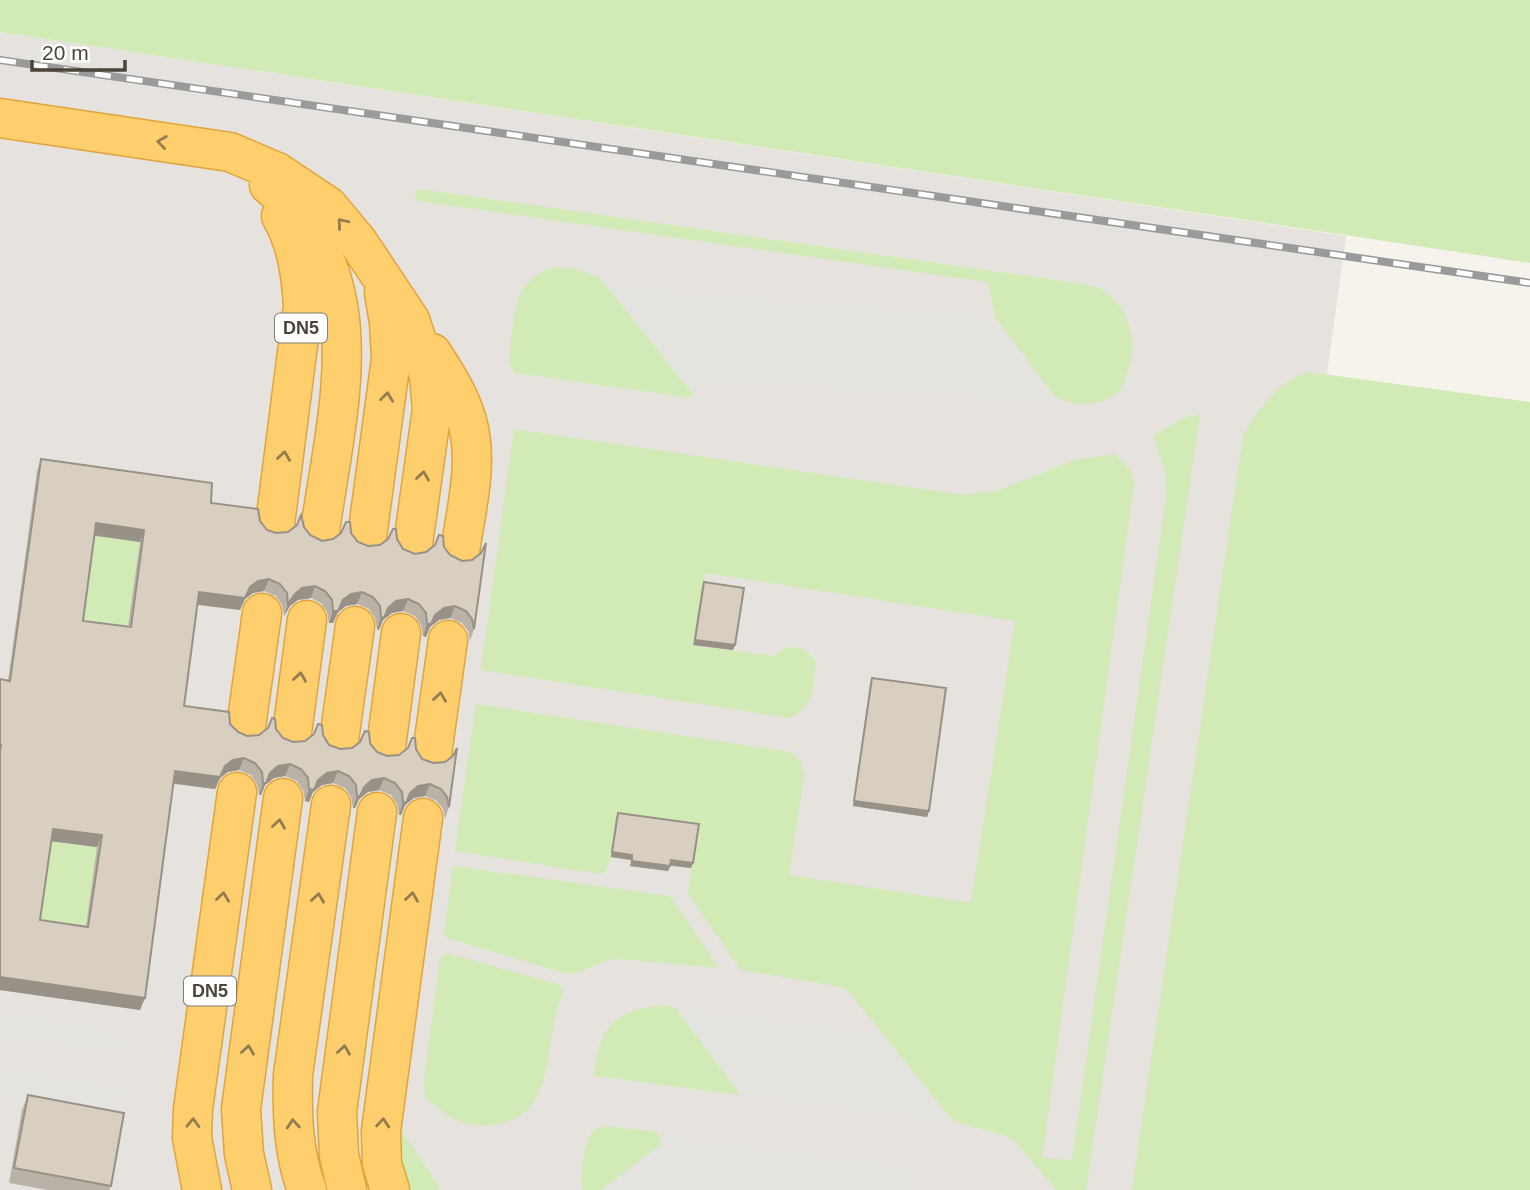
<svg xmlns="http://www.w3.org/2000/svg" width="1530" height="1190" viewBox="0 0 1530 1190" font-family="Helvetica,sans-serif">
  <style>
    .industrial { fill: #e6e2dd }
    .green { fill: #d2eab5 }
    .parking { fill: #e5e3e0 }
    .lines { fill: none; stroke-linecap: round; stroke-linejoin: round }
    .highway-casing { stroke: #e0a43c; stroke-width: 41 }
    .highway { stroke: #ffcf6e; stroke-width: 38 }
    .rail-casing { stroke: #9a9a9a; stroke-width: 8 }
    .rail { stroke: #fff; stroke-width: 5; stroke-dasharray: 16; stroke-linecap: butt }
    .wall { fill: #bab2a6; fill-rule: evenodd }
    .shaded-wall { fill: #979187 }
    .building { fill: #d8cfc1; stroke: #979187; stroke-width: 2; fill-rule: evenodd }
    .oneway { stroke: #937c4e }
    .labels { text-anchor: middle; stroke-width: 7; stroke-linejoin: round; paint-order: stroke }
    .shield { fill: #fff; stroke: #817c74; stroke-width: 2 }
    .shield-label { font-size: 18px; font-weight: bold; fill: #4b4439 }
  </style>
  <rect width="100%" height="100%" fill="#f6f3ec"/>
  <!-- industrial -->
  <path class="industrial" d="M0 32 1346 236 1215 1190H0Z"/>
  <!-- green -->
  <path class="green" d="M0 0H1530V263L0 32Z
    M420 189 1084 284C1090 286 1099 287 1104 291 1128 307 1138 340 1129 367 1126 375 1124 385 1119 391 1105 406 1075 407 1058 398 1044 390 1008 344 1000 328 993 315 991 297 988 282L418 201 415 198 416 191Z
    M556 267 571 268 600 278 693 394 690 398 515 373 509 363C514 326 510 276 556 267Z
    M1308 372 1530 402V1190H1132L1243 436C1258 409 1278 382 1308 372Z
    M1200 414 1086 1190H1056L1016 1142 1006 1136 953 1121 848 991 842 987 741 970 688 894 696 829 617 818 611 857 605 872 599 874 455 851 476 704 791 752 801 762 804 775 789 875 971 903 1015 621 705 573 693 645 774 656C791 642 802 645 816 661 812 687 816 705 790 718L481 670 514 429 963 495 996 491 1075 460 1114 454 1130 469 1134 483 1042 1158 1072 1160 1166 499 1165 470 1153 436 1184 418Z
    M92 535 140 542 127 639 78 633Z
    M49 841 97 847 84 940 36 932Z
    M453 866 670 896 719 968 618 959C600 960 586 972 568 974L447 938 444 934Z
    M446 953 560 985 563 993C541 1041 561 1116 492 1125 463 1128 446 1116 425 1097L424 1080 440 959Z
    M660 1005 676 1008 741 1095 594 1076C599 1028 611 1013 660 1005Z
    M394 1118 441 1190H407L397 1164Z
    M608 1126 656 1132 660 1137V1145L601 1190H582C580 1179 584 1141 592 1133 597 1128 602 1127 608 1126Z"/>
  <!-- parking -->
  <path class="parking" d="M610 287 995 317 1058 401 681 380Z
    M676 1008 882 1035 953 1121 741 1095Z
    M0 1014 115 1030 125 1053 0 1036Z
    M0 1069 125 1087 109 1113 0 1096Z
    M660 1137 921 1169 918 1181 906 1190H601L660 1146Z"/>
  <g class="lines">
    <defs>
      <path id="highway" d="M0 118 230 152 277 172 328 206 358 242 410 320 429 376 432 409 413 544
        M269 185C378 276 337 409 320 531
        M432 353C446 375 460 396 467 421 479 462 466 510 460 551
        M275 524 303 306C301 274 297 244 281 216
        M367 537 391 359 389 322 384 293
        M246 727 262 613
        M292 733 307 620
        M339 740 355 626
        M386 747 401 633
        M432 754 448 640
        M202 1190 192 1138 193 1109 237 792
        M252 1190 244 1154 241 1109 283 798
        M307 1190C293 1153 292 1115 293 1075L331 805
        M347 1190 339 1155 337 1112 377 812
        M390 1190 382 1164 381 1131 423 818"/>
    </defs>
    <!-- highway casing -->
    <use href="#highway" class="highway-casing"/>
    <!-- highway -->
    <use href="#highway" class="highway"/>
    <defs>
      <path id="rail" d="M0 60 1530 283"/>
    </defs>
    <!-- rail casing -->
    <use href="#rail" class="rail-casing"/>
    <!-- rail -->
    <use href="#rail" class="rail"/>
  </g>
  <!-- wall -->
  <path class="wall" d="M41 459 211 503 260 521 267 530 276 533 288 532 304 527 310 535 322 541 333 539 351 533 358 542 368 546 380 545 397 539 403 549 415 554 444 547 450 555 462 561 474 629 470 641 468 631 462 623 450 618 439 620 430 627 426 637 423 636 421 625 415 616 403 611 392 613 383 620 379 630 377 629 375 618 369 609 357 604 346 606 338 612 333 623H329L327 612 321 603 311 598 298 600 290 606 284 616 282 605 276 596 264 591 253 593 245 599 240 610 197 605 184 706 230 724 238 732 247 736 259 735 276 729 283 738 293 742 305 741 323 735 329 745 340 749 352 748 370 743 377 752 387 756 399 755 416 749 422 759 433 763 445 762 449 807 445 819 443 809 437 801 425 796 414 798 405 805 401 815H399L397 804 391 795 379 790 368 792 359 799 355 808H353L351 797 345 788 333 783 322 785 313 792 309 802 305 801 303 790 297 781 285 776 274 778 265 785 261 795H259L257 784 251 775 239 770 228 772 220 778 215 789 174 784 140 1010 0 990V680L8 681 37 471ZM95 536 140 542 128 627 83 621ZM51 841 97 847 86 927 40 920Z
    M704 582 735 645 733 650 693 645 702 587Z
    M872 678 929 811 927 817 853 806 870 683Z
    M618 813 693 863 691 868 670 866 668 871 630 866 631 860 611 857 616 818Z
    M28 1095 111 1186 109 1190H48L9 1183 22 1110Z"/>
  <!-- shaded-wall -->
  <path class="shaded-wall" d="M96 523 144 530 140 542 92 535Z
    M269 579 264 591 253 593 245 599 240 610 194 604 199 592 250 587 258 581Z
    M315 586 311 598 298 600 290 606 284 616 288 604 295 594 302 588Z
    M362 592 357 604 346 606 338 612 333 623H329L333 611 343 600 351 594Z
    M408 599 403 611 392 613 383 620 379 630 377 629 381 617 388 608 396 601Z
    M455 606 450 618 439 620 430 627 426 637 423 636 427 624 435 615 444 608Z
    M695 640 735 645 733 650 693 645Z
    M244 758 239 770 228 772 220 778 215 789 171 783 175 771 225 766 233 760Z
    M290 764 285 776 274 778 265 785 261 795H259L263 783 270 773 278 766Z
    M338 771 333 783 322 785 313 792 309 802 305 801 309 789 318 780 327 773Z
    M384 778 379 790 368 792 359 799 355 808H353L357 796 364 787 372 780Z
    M430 784 425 796 414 798 405 805 401 815H399L403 802 410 793 418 786Z
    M854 801 929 811 927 817 853 806Z
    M53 829 102 835 97 847 49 841Z
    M612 852 632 855 631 860 611 857Z
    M671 860 693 863 691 868 669 865Z
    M632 861 670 866 668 871 630 866Z
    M0 977 145 998 140 1010 0 990Z"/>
  <!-- building -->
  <path class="building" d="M41 459 212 483 211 503 258 509 260 521 267 530 276 533 288 532 297 525 301 515 304 527 310 535 322 541 333 539 341 533 346 522H350L351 533 358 542 368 546 380 545 388 539 393 529H396L397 539 403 549 415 554 426 552 435 545 439 535 443 536 444 547 450 555 462 561 472 560 481 553 486 543 474 629 472 619 466 611 455 606 444 608 435 615 431 624H427L426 613 419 604 408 599 396 601 388 608 384 618 381 617 380 606 373 597 362 592 351 594 343 600 338 611H333L332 600 325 591 315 586 302 588 295 594 288 604 287 593 280 584 269 579 258 581 250 587 245 598 199 592 184 706 229 712 230 724 238 732 247 736 259 735 268 728 272 718 275 719 276 729 283 738 293 742 305 741 314 734 318 724 322 725 323 735 329 745 340 749 352 748 360 742 365 731 369 732 370 743 377 752 387 756 399 755 408 748 412 738H415L416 749 422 759 433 763 445 762 453 756 457 748 449 807 447 797 441 789 430 784 418 786 410 793 406 803 403 802 402 792 395 783 384 778 372 780 364 787 360 796H357L356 785 349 776 338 771 327 773 318 780 314 790 309 789 308 778 301 769 290 764 278 766 270 773 266 783H263L262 772 255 763 244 758 233 760 225 766 220 777 175 771 145 998 0 977V753L1 745H0V679L10 681ZM96 523 144 530 131 627 83 621ZM53 829 102 835 88 927 40 920Z
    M704 582 744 588 735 645 695 640Z
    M872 678 946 688 929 811 854 801Z
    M618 813 699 824 693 863 671 860 670 866 632 861V855L612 852Z
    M28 1095 124 1113 111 1186 14 1168Z"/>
  <!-- one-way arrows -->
  <defs><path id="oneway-chevron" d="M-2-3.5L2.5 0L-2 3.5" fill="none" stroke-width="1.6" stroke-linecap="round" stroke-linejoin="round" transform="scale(1.75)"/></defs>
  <g class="oneway">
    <use href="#oneway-chevron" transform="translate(162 142) rotate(-172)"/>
    <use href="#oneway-chevron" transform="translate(342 223) rotate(-130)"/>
    <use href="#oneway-chevron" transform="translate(387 397) rotate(-83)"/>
    <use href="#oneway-chevron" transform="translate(284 456) rotate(-82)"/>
    <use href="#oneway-chevron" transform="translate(423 476) rotate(-82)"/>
    <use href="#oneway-chevron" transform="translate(300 677) rotate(-82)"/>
    <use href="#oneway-chevron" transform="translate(440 697) rotate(-82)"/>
    <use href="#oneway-chevron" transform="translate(279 824) rotate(-82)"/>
    <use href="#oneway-chevron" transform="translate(223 897) rotate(-82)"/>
    <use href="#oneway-chevron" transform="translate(412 897) rotate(-82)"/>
    <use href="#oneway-chevron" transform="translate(318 898) rotate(-82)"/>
    <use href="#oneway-chevron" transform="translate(248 1050) rotate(-82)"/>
    <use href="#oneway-chevron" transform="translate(344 1050) rotate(-82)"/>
    <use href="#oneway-chevron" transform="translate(193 1123) rotate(-88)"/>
    <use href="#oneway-chevron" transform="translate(383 1123) rotate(-85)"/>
    <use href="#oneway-chevron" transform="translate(293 1124) rotate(-95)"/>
  </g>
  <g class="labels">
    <!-- shield labels -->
    <g class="shield">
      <rect x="275" y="313.5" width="52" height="29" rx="5"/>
      <rect x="184" y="976.5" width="52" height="29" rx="5"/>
    </g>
    <g class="shield-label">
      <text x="301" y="334">DN5</text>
      <text x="210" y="997">DN5</text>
    </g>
  </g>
  <!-- scale -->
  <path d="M32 60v10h93v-10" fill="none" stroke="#4b4439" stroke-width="3.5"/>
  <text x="42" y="60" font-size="21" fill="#4b4439" stroke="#ffffff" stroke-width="5" paint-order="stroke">20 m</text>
</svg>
